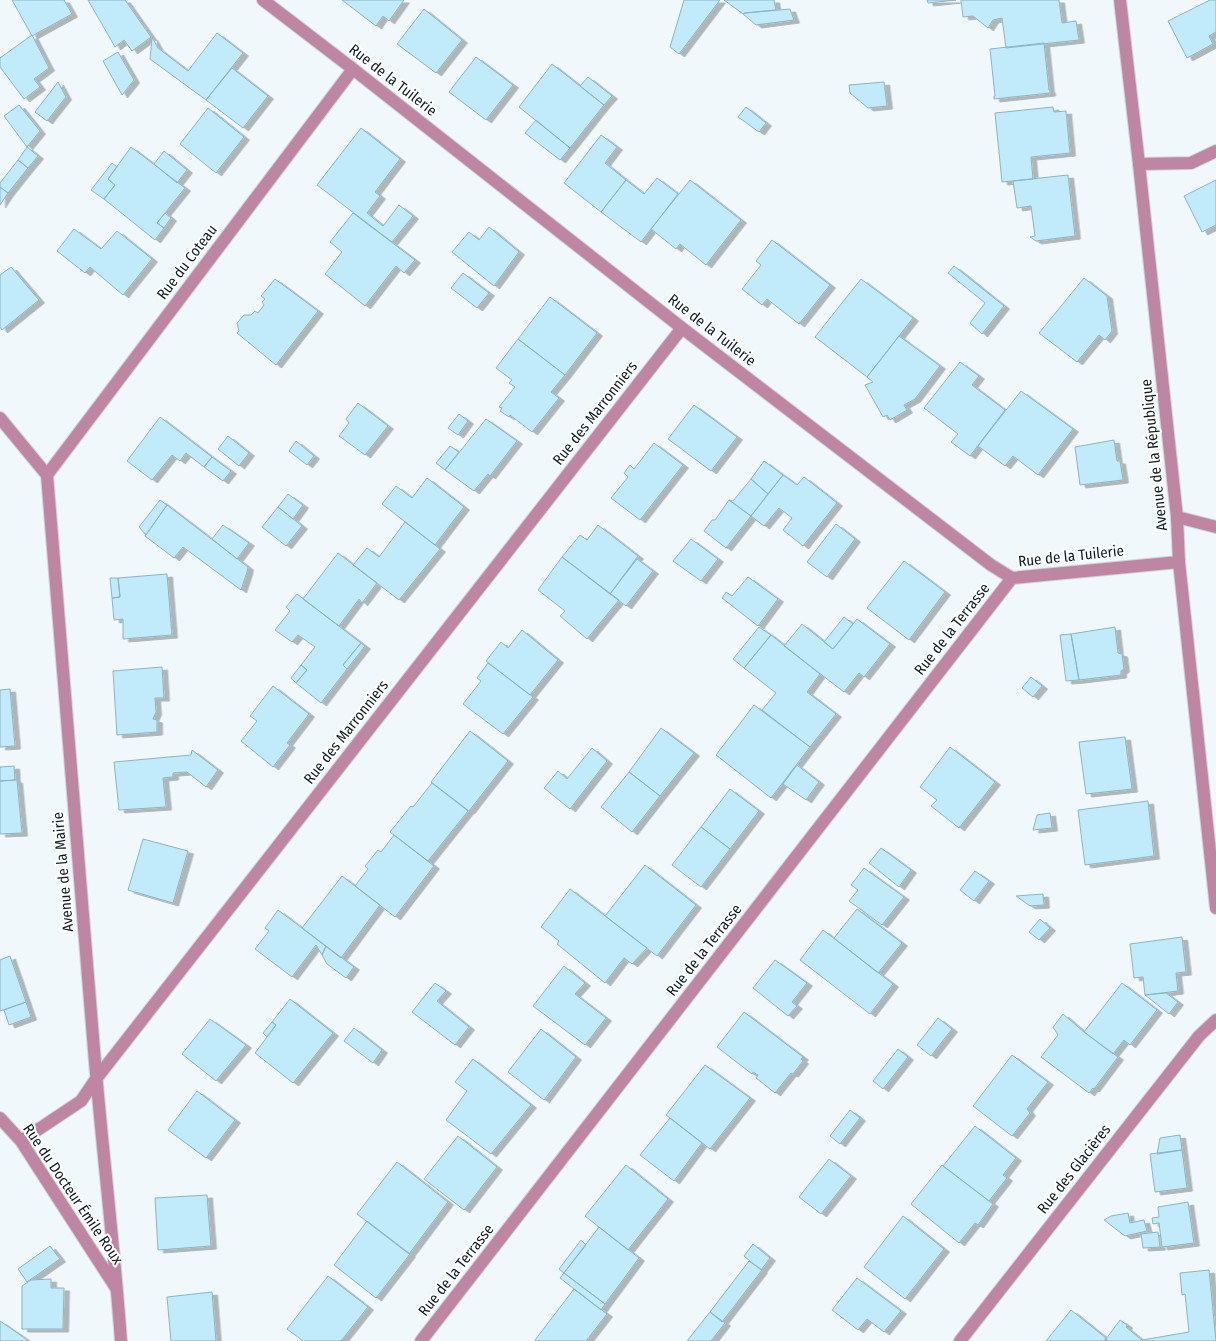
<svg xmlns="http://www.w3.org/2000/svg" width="1216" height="1341" viewBox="0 0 1216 1341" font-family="'Fira Sans Condensed',sans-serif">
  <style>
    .building { fill: #c1eafa; stroke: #8cb3c2; filter: url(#shadow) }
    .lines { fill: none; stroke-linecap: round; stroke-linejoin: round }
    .service-casing { stroke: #ccd5d8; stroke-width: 14 }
    .minor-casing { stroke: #ccd5d8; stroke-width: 14 }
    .tertiary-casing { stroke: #ccd5d8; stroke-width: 14 }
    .service { stroke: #bf86a3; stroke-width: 12 }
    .minor { stroke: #bf86a3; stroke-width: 12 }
    .tertiary { stroke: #bf86a3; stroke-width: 12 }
    .labels { text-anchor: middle; stroke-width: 4; stroke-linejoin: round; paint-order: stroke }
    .street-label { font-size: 15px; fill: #0d1d22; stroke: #fff }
  </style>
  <defs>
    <filter id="shadow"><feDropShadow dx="5.5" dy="3" stdDeviation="0" flood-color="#0004"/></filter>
  </defs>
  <rect width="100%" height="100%" fill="#f0f8fb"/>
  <!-- building -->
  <path class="building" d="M12 0H64L72 14 32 36Z
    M88 0H125L151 37 132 51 124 40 115 47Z
    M342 0H404L389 21 383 16 376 26Z
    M684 0H720L679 54 670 47Z
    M724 0H774L776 10 745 13 743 14Z
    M927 0H956L928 3Z
    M961 0H1059L1062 23 1076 21 1079 40 1006 48 1002 18 993 20 988 28 973 16 963 17Z
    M1210 0H1216V32L1209 36 1213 44 1187 58 1168 21Z
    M424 9 462 40 436 73 397 44Z
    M790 9 794 20 756 25 743 14 745 13Z
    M217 33 243 53 206 100 150 59 152 37 158 48 188 71Z
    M32 35 49 68 34 79 40 87 24 99 0 67V58Z
    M1044 43 1049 90H1050V93L994 99V96H995L990 49Z
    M118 52 134 80 122 95 103 61Z
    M476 57 513 85 486 120 449 92Z
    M552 64 604 105 570 148 519 107Z
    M232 68 268 96 243 128 206 100Z
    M588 77 612 96 604 105 580 86Z
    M58 82 66 97 47 121 35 112Z
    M884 82 887 106 868 108 850 93 849 85Z
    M19 105 40 131 27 147 4 116Z
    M746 107 766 123 759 132 738 117Z
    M1053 107 1054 112 1066 111 1070 153 1031 157 1033 179 1002 182 995 113Z
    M208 108 244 137 216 173 180 144Z
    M536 120 570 148 560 160 525 133Z
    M361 128 400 159 375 192 380 196 367 213 383 226 399 205 413 216 392 242 317 185Z
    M601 135 617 147 605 163 626 180 601 212 564 183Z
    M27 147 38 156 28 168 18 160Z
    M131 147 185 188 157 223 164 228 155 240 104 199 115 185 108 179Z
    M164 151 187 170 177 183 154 164Z
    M18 160 28 168 8 193 0 187V183Z
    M112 163 117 167 108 179 115 185 104 199 91 190Z
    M1068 175 1075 236 1036 241 1030 237 1035 236 1031 206 1017 208 1013 181Z
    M657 178 678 194 641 242 601 212 626 180 644 194Z
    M690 180 741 220 706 265 680 244 676 249 651 229Z
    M1216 180V225L1202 232 1184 196Z
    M0 187 8 193 0 205Z
    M165 213 171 218 164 228 157 223Z
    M353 213 415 260 404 273 396 266 365 306 325 274 342 252 330 242Z
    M489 227 519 252 494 286 452 252 469 232 479 240Z
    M74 229 101 249 117 231 152 259 123 295 90 267 85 273 57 251Z
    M772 240 830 285 799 324 767 299 762 305 742 289 761 265 756 261Z
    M954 266 1004 306 982 334 970 323 985 303 948 273Z
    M11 267 39 300 2 330 0 327V275Z
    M463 273 489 293 477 308 451 288Z
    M1084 278 1107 296 1112 331 1105 340 1099 335 1077 362 1039 333Z
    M275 279 318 311 276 365 237 333 239 331 237 323 244 315H251L255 311 258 313 264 305 262 302 265 299 261 296Z
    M861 279 913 318 867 377 815 337Z
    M550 297 597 333 565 375 518 339Z
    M899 336 940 366 915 399 904 405 907 410 890 420 887 415 883 417 865 385 873 382 867 377Z
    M518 339 565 375 551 392 559 398 532 432 510 415 509 417 500 411 502 408 499 407 515 387 509 383 512 380 496 368Z
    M960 362 979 376 972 385 1005 410 970 456 951 442 958 434 924 408Z
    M1021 391 1073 429 1038 475 1013 456 1005 466 978 446Z
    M358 403 388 426 365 455 339 436 349 423 346 419Z
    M694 405 737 437 711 471 668 439Z
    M459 414 468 421 458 435 448 428Z
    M160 417 212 457 204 467 186 453 180 461 172 455 152 480 127 461Z
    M486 419 517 441 490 476 488 474 474 491 445 470Z
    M228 436 249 453 239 466 218 449Z
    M1114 440 1117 461H1120L1123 480 1080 485 1075 447Z
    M296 441 314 456 307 465 289 451Z
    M654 443 683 465 640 520 611 498 628 477 624 473 630 465 634 469Z
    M450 446 459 452 445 470 436 463Z
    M212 457 231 471 223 481 204 467Z
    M764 461 783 475 768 494 751 479Z
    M783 475 797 485 804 477 837 503 803 546 783 530 792 518 779 508 764 526 751 516Z
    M427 478 464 507 435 545 382 504 396 486 412 498Z
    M751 479 768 494 751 516 729 500 733 501Z
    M288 494 303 505 293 519 278 507Z
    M160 500 167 505 146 535 139 527Z
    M729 500 751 516 726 548 704 531 712 520H715Z
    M167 505 248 567 247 572 241 590 183 547 174 558 145 536Z
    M278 507 302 526 286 546 262 527Z
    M405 522 440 549 399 600 353 565 367 548 379 557Z
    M836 524 855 539 827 577 807 562Z
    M223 525 249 543 237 559 212 539Z
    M598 525 638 556 610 594 562 557 580 535 587 540Z
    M691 539 718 559 701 581 673 561Z
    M338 553 377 583 362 603 359 599 339 626 303 599Z
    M562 557 619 600 587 639 560 616 565 611 538 590Z
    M637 559 653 571 626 606 610 594Z
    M904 561 945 592 909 640 867 608Z
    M167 574 172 635 123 639V619L114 620 112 598 120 597 118 578Z
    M748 577 778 599 758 626 722 598 726 592 732 596Z
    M110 578H118L120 597 112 598Z
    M297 594 361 643 343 665 347 669 321 703 296 683 307 670 301 665 315 647 298 635 292 642 275 630 290 611 286 607Z
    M844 617 853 624 833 649 824 642Z
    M857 619 890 644 864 677 859 673 844 692 784 646 802 624 833 649Z
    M759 627 771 635 744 668 733 659Z
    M1115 627 1118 653 1122 654 1124 669 1121 671V675L1079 680 1071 634Z
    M522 630 558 660 530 695 486 661 501 642 508 648Z
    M1071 634 1079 680 1066 681 1060 635Z
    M771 635 820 674 807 692 836 714 810 747 762 710 776 693 744 668Z
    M361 643 365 646 347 669 343 665Z
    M488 663 533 697 503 734 463 704 481 681 477 678Z
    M301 665 307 670 296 683 291 678Z
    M162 667 164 698H155L156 712 153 719 157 720V732L117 735 113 671Z
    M1031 677 1042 686 1033 697 1022 688Z
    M273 686 309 714 287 743 290 745 273 767 241 741 257 721 250 716Z
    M10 689 15 746 0 747V690Z
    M754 705 810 747 771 798 716 755Z
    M661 728 694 753 660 796 629 772Z
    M470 731 508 761 469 811 431 782Z
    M1125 737 1132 789 1086 794 1079 742Z
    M950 747 995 782 959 828 931 806 937 800 920 787Z
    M592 748 607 761 570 809 544 788 558 771 567 779Z
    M192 750 218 770 206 787 187 772 173 773V777L163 778 166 807 119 810 114 762 191 755Z
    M797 765 819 782 806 800 783 784Z
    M14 766 15 780 0 781V767Z
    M629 772 660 796 632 832 601 807Z
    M17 780 22 833 0 834V781Z
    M432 783 468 811 428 861 390 832 411 806 413 807Z
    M730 789 759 811 730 849 701 827Z
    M1148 801 1154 856 1085 865 1078 810Z
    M1050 813 1052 828 1033 830 1037 815Z
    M701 827 730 849 701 887 672 865Z
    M394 835 434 866 395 917 355 886 368 869 365 866 378 850 381 852Z
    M143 839 188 851 173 903 128 890Z
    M881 848 911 870 899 887 869 863Z
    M645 865 696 905 657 956 605 916Z
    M864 868 904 897 882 925 849 901 858 890 851 885Z
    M975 871 989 881 974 901 960 890Z
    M342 876 380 905 341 958 302 928Z
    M570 889 647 948 632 964 624 958 605 983 557 944 559 941 541 927Z
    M1043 894 1044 905 1030 906 1016 896Z
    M857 909 902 943 878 973 834 938Z
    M278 910 326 946 322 955 316 945 292 977 255 949 269 931 265 928Z
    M1040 919 1050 928 1039 940 1029 932Z
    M823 930 893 984 870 1014 800 960Z
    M1182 937 1186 972 1176 973 1178 991 1145 995 1143 977 1134 978 1130 944Z
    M326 946 354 967 346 978 327 964 322 955Z
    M10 956 26 1002 0 1011V960Z
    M775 960 807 983 792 1002 797 1006 788 1016 753 988Z
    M564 966 585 983 575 994 606 1018 585 1045 533 1006Z
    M435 983 446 991 437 1001 469 1027 455 1045 412 1012Z
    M1122 983 1157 1010 1130 1045 1124 1040 1113 1054 1084 1032Z
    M1166 993 1178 1002 1169 1014 1145 995Z
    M290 999 333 1033 293 1083 255 1053 276 1025 272 1022Z
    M26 1002 31 1017 9 1025 4 1010Z
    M744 1012 803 1057 801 1059 803 1061 793 1074 791 1073 775 1093 756 1078 758 1075 753 1072 752 1074 717 1047Z
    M1063 1014 1084 1032 1118 1057 1094 1089 1093 1088 1089 1093 1041 1057 1058 1035 1053 1027Z
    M938 1018 952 1029 931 1056 917 1045Z
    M210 1019 246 1045 216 1081 182 1054Z
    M272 1022 276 1025 267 1037 263 1033Z
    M354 1028 382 1050 373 1063 344 1041Z
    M541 1029 576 1057 544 1100 508 1072Z
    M898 1049 908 1057 883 1089 873 1081Z
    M1012 1055 1048 1082 1027 1109 1030 1113 1012 1136 973 1106Z
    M473 1059 531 1105 491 1154 446 1120 467 1091 455 1082Z
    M705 1065 750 1098 710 1149 666 1115Z
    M197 1091 235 1120 206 1158 168 1130Z
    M850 1110 860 1118 840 1144 830 1136Z
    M670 1118 702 1143 674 1181 640 1155Z
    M975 1126 1016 1158 1003 1175 1007 1178 989 1201 943 1166Z
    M1180 1135 1182 1150 1157 1154 1160 1138Z
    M458 1136 497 1167 464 1210 424 1179Z
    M1182 1150 1187 1188 1155 1192 1150 1154Z
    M829 1159 851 1176 821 1214 799 1197Z
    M397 1162 448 1202 409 1254 357 1214Z
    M626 1165 668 1199 628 1250 585 1216Z
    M942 1165 993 1204 978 1225 975 1223 959 1243 911 1204Z
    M207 1195 211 1246 158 1250 155 1198Z
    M1188 1202 1194 1243 1162 1247 1159 1223 1153 1224 1152 1218 1159 1217 1158 1207Z
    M1128 1213 1130 1223 1144 1220 1147 1231 1125 1236 1104 1220 1111 1216Z
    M903 1216 944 1249 905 1299 864 1267Z
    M367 1221 410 1254 376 1298 334 1265Z
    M599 1227 639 1258 605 1304 564 1273Z
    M1158 1232 1160 1247 1143 1248 1141 1234Z
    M581 1240 586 1245 564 1273 559 1269Z
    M753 1244 770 1258 761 1270 744 1256Z
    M50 1246 60 1259 27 1282 18 1269Z
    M749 1261 762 1270 722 1322 710 1312Z
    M1209 1270 1216 1341H1143L1142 1340 1189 1332 1185 1294 1182 1295 1180 1273Z
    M564 1273 605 1304 601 1310 560 1278Z
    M328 1276 368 1307 341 1341H303L287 1329Z
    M857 1278 901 1311 884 1332 867 1319 858 1330 832 1310Z
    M51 1279V1288H64L63 1329H22V1286L31 1280Z
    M574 1289 607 1314 586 1341H537L535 1340Z
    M212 1292 216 1341H171L167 1297Z
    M1071 1310 1106 1338 1104 1341H1046Z
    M710 1312 725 1323 711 1341H687Z
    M1120 1320 1127 1325 1126 1327 1143 1341H1109L1106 1339Z
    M0 1321 29 1341H0Z"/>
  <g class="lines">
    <defs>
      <path id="service" d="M1139 164 1191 163 1216 151
        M1177 517 1216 527"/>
      <path id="minor" d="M263 0 353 69 682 328 991 565 1012 578 1179 562
        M0 418 47 475C63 666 77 858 94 1050 102 1147 114 1244 121 1341
        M47 475 353 69
        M0 1118 21 1141 116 1288
        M21 1141 81 1101 96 1079 682 328
        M421 1341 1012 578
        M960 1341 1199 1036 1216 1020"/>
      <path id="tertiary" d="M1120 0 1139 164 1177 517 1179 562 1216 908"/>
    </defs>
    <!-- service casing -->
    <use href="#service" class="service-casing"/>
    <!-- minor casing -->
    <use href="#minor" class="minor-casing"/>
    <!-- tertiary casing -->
    <use href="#tertiary" class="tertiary-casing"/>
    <!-- service -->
    <use href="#service" class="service"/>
    <!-- minor -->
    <use href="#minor" class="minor"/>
    <!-- tertiary -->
    <use href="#tertiary" class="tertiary"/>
  </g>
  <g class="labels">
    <!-- street labels -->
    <g class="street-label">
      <text transform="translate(393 80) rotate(38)" y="5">Rue de la Tuilerie</text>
      <text transform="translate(187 262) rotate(-53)" y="5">Rue du Coteau</text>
      <text transform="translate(712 330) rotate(38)" y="5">Rue de la Tuilerie</text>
      <text transform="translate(595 413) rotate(-52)" y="5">Rue des Marronniers</text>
      <text transform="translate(1154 455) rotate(-96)" y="5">Avenue de la République</text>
      <text transform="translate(1071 556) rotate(-6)" y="5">Rue de la Tuilerie</text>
      <text transform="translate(952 629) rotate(-52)" y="5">Rue de la Terrasse</text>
      <text transform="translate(346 732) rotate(-52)" y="5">Rue des Marronniers</text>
      <text transform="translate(63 872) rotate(-95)" y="5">Avenue de la Mairie</text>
      <text transform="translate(704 950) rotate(-52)" y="5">Rue de la Terrasse</text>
      <text transform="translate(1074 1169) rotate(-52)" y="5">Rue des Glacières</text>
      <text transform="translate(73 1194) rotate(56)" y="5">Rue du Docteur Émile Roux</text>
      <text transform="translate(456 1270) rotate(-52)" y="5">Rue de la Terrasse</text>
    </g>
  </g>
</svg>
